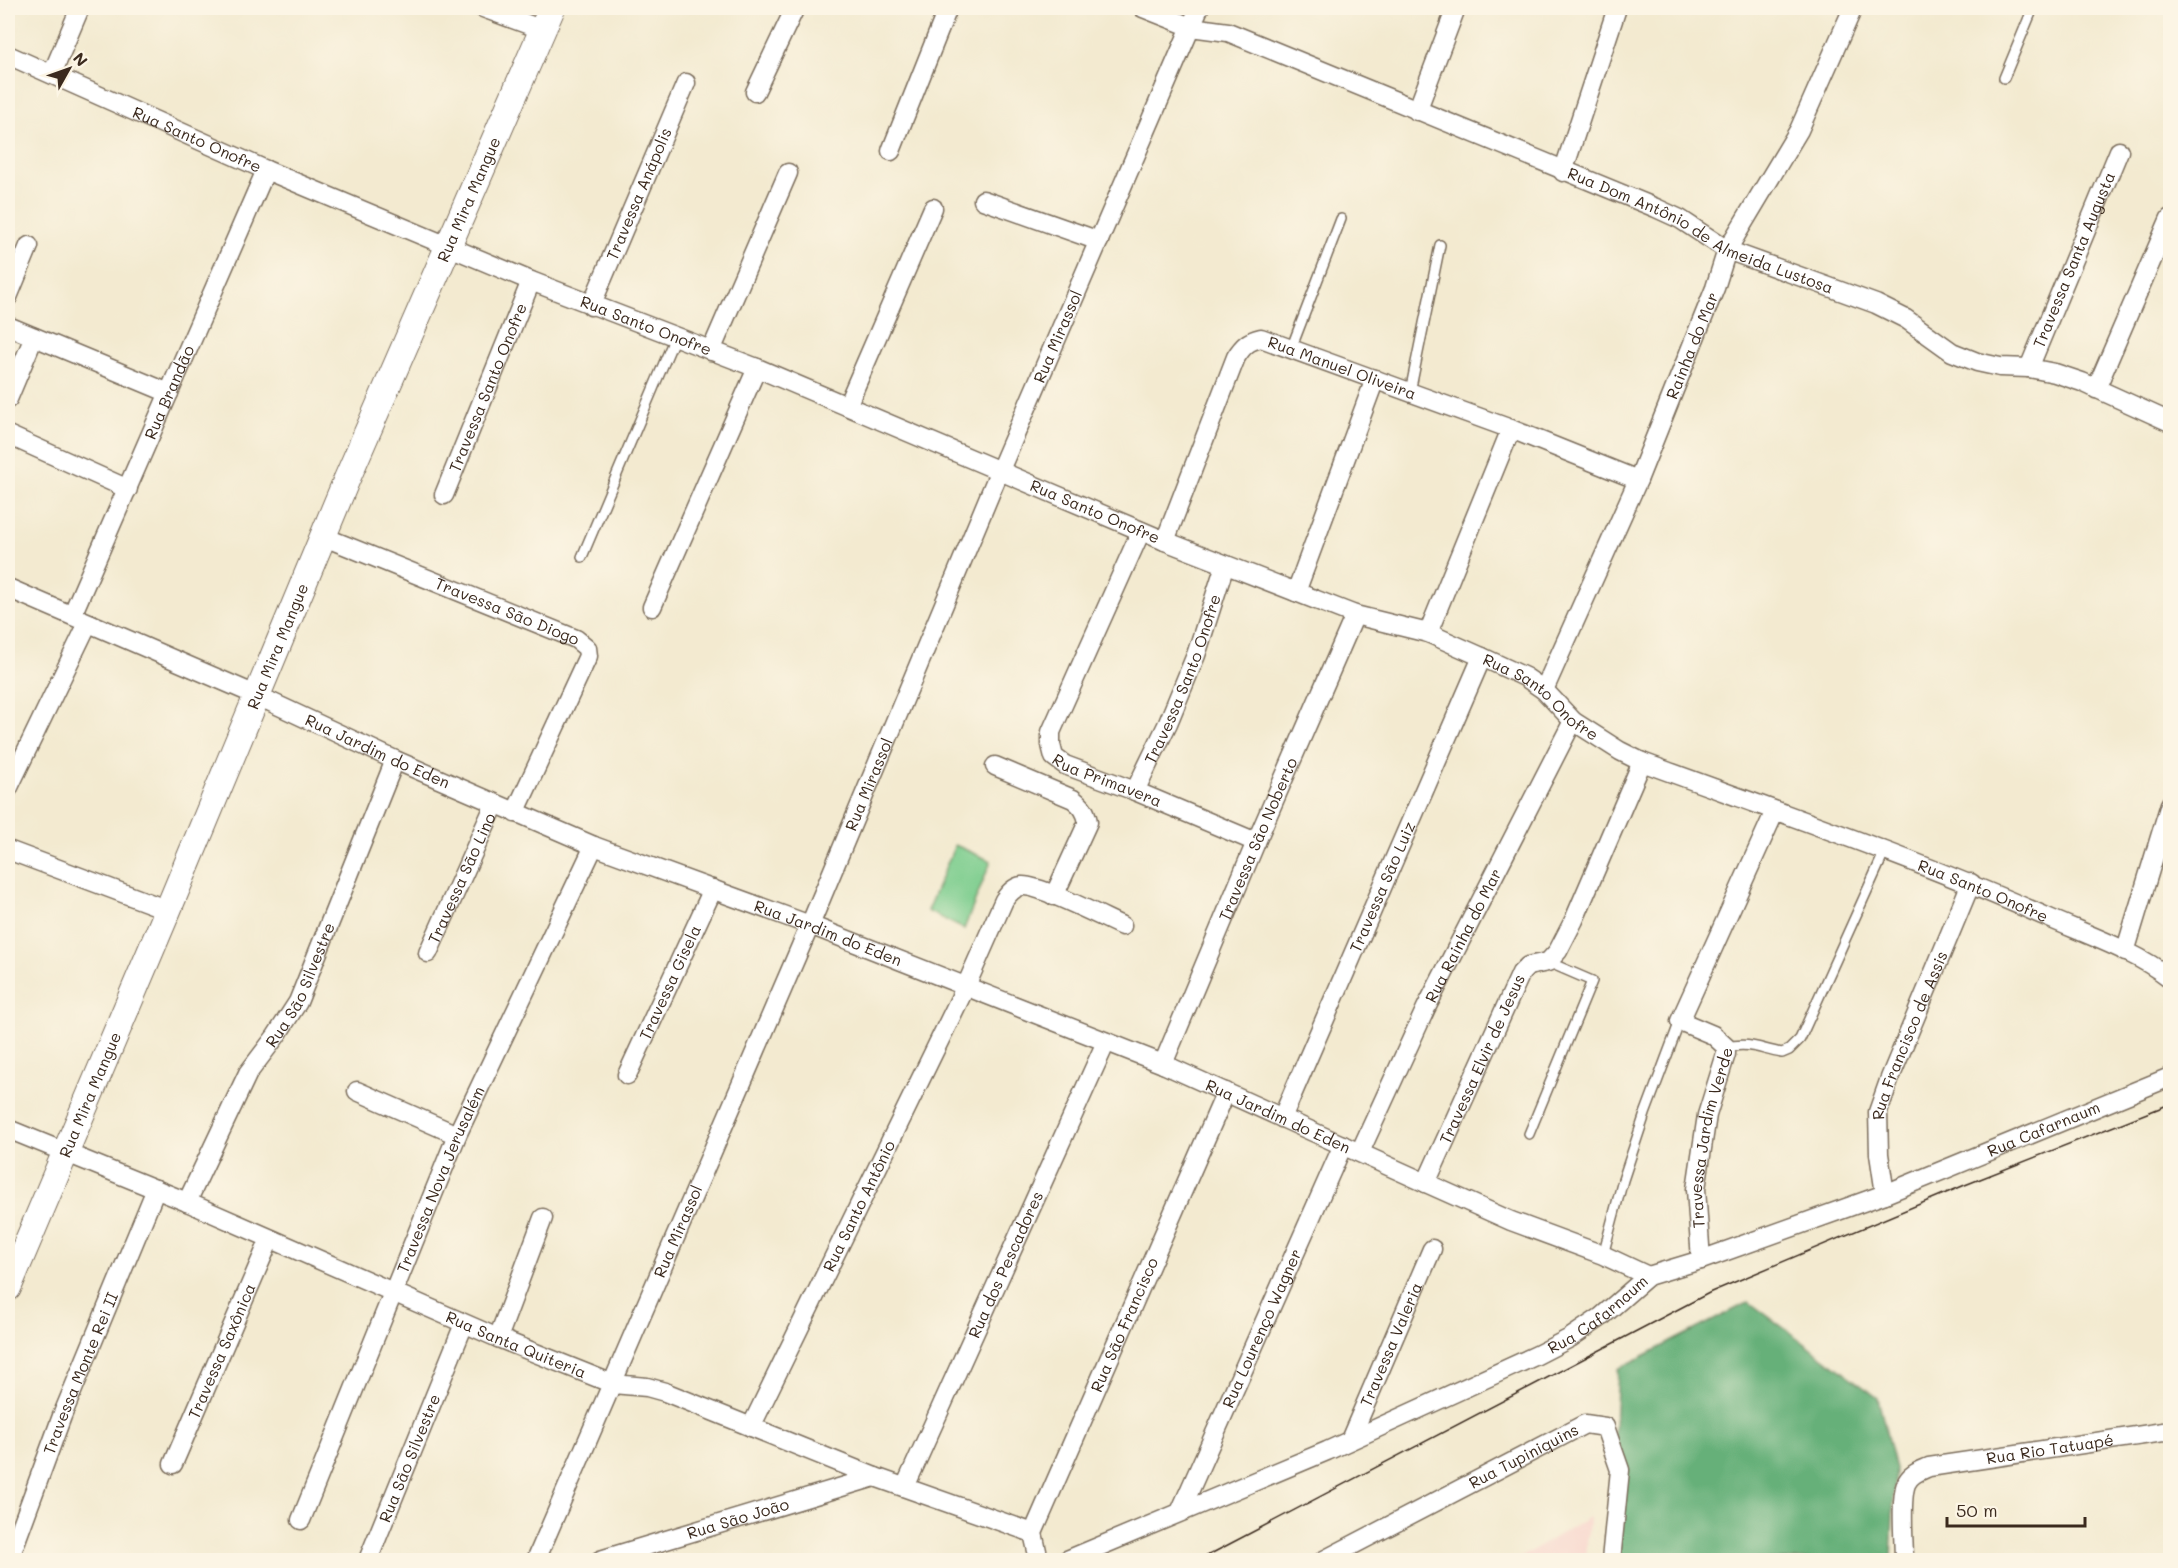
<svg xmlns="http://www.w3.org/2000/svg" width="2178" height="1568" viewBox="0 0 2178 1568" font-family="Mali,sans-serif">
  <style>
    .built { fill: #f7d1c9 }
    .green { fill: #7dcd8e; stroke: #5c7c56; stroke-width: 1.5 }
    .forest { fill: #66b079; stroke: #506d4c; stroke-width: 1.5 }
    .lines { fill: none; stroke-linecap: round; stroke-linejoin: round }
    .lane-casing { stroke: #7b6d5c; stroke-width: 12 }
    .street-casing { stroke: #7b6d5c; stroke-width: 21 }
    .secondary-casing { stroke: #7b6d5c; stroke-width: 28 }
    .lane { stroke: #fff; stroke-width: 9 }
    .street { stroke: #fff; stroke-width: 18 }
    .secondary { stroke: #fff; stroke-width: 26 }
    .tram { stroke: #3b2a1e; stroke-width: 1.5 }
    .labels { text-anchor: middle; stroke-width: 6; stroke-linejoin: round; paint-order: stroke }
    .street-label { font-size: 16px; fill: #3b2a1e; stroke: #fcf5e5 }
  </style>
  <rect width="100%" height="100%" fill="#fcf5e5"/>
  <filter id="ink" filterUnits="userSpaceOnUse"><feTurbulence type="fractalNoise" baseFrequency=".0167" numOctaves="2"/><feDisplacementMap in="SourceGraphic" scale="12" xChannelSelector="R" yChannelSelector="G"/><feConvolveMatrix kernelMatrix="1 2 1 2 8 2 1 2 1" color-interpolation-filters="sRGB"/></filter>
  <filter id="wash" filterUnits="userSpaceOnUse"><feTurbulence type="fractalNoise" baseFrequency=".008" numOctaves="4" result="noise"/><feDisplacementMap in="SourceGraphic" scale="24" xChannelSelector="R" yChannelSelector="G"/><feGaussianBlur stdDeviation="1.35" result="paint"/><feColorMatrix in="noise" values="0 0 0 0 0 0 0 0 0 0 0 0 0 0 0 0 0 1.4 0 .05"/><feComposite in="paint" operator="in"/></filter>
  <g filter="url(#wash)">
    <rect width="100%" height="100%" fill="#f3ead0"/>
    <!-- built -->
    <path class="built" d="M1589 1517 1586 1560H1517Z"/>
    <!-- green -->
    <path class="green" d="M955 845 991 861 964 929 927 911Z"/>
    <!-- forest -->
    <path class="forest" d="M1749 1302 1878 1398 1895 1469 1891 1560H1608L1618 1369Z"/>
  </g>
  <g filter="url(#ink)">
    <g class="lines">
      <defs>
        <path id="lane" d="M2004 78 2033 8
          M1291 349 1341 219
          M1410 392 1440 245
          M582 557 675 337
          M1726 1047C1751 1042 1759 1049 1782 1053L1789 1050 1800 1039 1885 851
          M1529 1134 1592 981 1548 962
          M1603 1255 1623 1180 1645 1114 1680 1021"/>
        <g id="street">
          <path d="M483 8 543 30"/>
          <path id="s1" d="M1143 8 1191 27 1228 32 1656 208 1680 219 1727 250 1876 304 1906 319 1952 352 1977 362 2000 367 2029 368 2055 373 2082 382 2170 422"/>
          <path id="s2" d="M8 55 266 170 531 281 757 368 1165 541 1355 615 1428 633 1482 657 1525 677 1544 690 1573 721 1620 751 1642 762C1778 812 1916 859 2049 918 2088 935 2137 952 2170 978"/>
          <path d="M52 74 80 8"/>
          <path d="M755 92 795 8"/>
          <path d="M1417 111 1456 8"/>
          <path d="M891 151 948 8"/>
          <path d="M1563 172 1617 8"/>
          <path d="M983 200 1099 241"/>
          <path d="M8 297 29 246"/>
          <path id="s3" d="M591 306 686 83"/>
          <path d="M8 326 169 393"/>
          <path d="M711 351 788 173"/>
          <path id="s4" d="M2029 368 2119 151"/>
          <path d="M2096 389 2170 218"/>
          <path d="M8 399 34 337"/>
          <path d="M847 406 933 208"/>
          <path d="M8 435 128 489"/>
          <path id="s5" d="M444 495 531 281"/>
          <path id="s6" d="M1141 531 1051 732V745L1054 757 1065 765 1135 791 1256 842"/>
          <path id="s7" d="M322 536 576 639 587 648 588 656 515 813"/>
          <path id="s8" d="M1165 541 1236 357C1243 346 1248 341 1261 338L1511 429 1638 480"/>
          <path id="s9" d="M8 588 258 696 395 760 594 846 810 925 1163 1064 1426 1183 1511 1221 1603 1255 1648 1276"/>
          <path d="M1296 592 1375 379"/>
          <path d="M652 607 757 368"/>
          <path id="s10" d="M72 615 266 170"/>
          <path d="M1428 633 1511 429"/>
          <path id="s11" d="M1544 690 1638 480 1715 288 1727 250 1799 130 1853 8"/>
          <path d="M995 766 1073 799C1082 806 1086 811 1088 822L1054 896"/>
          <path d="M8 789 88 623"/>
          <path id="s12" d="M1135 791 1168 723 1196 655 1225 565"/>
          <path d="M8 850 168 910"/>
          <path d="M2125 952 2170 804"/>
          <path id="s13" d="M428 953 495 804"/>
          <path id="s14" d="M1163 1064 1256 842 1355 615"/>
          <path id="s15" d="M627 1075 713 889"/>
          <path d="M357 1091 457 1135"/>
          <path id="s16" d="M1282 1118 1482 657"/>
          <path id="s17" d="M8 1129 187 1202 498 1338 613 1384 647 1387 665 1392 875 1477 1033 1533"/>
          <path id="s18" d="M1360 1152 1426 1008 1573 721"/>
          <path id="s19" d="M1426 1183 1521 973 1528 966 1548 962 1558 951 1574 920 1642 762"/>
          <path id="s20" d="M1885 1194 1879 1154 1878 1112 1890 1078 1971 883"/>
          <path id="s21" d="M187 1202 248 1073 276 1036 298 1002 395 760"/>
          <path id="s22" d="M1701 1260 1696 1189 1707 1115 1726 1054V1047L1713 1035 1680 1021 1775 811"/>
          <path d="M498 1338 543 1218"/>
          <path id="s23" d="M751 1427 966 986 1004 900C1009 893 1014 887 1022 886 1038 884 1104 918 1122 926"/>
          <path id="s24" d="M1350 1440 1432 1249"/>
          <path id="s25" d="M173 1464 270 1239"/>
          <path id="s26" d="M905 1487 1106 1042"/>
          <path id="s27" d="M1180 1512 1343 1145"/>
          <path id="s28" d="M301 1520 457 1135 594 846"/>
          <path id="s29" d="M9 1560 62 1416 156 1189"/>
          <path id="s30" d="M368 1560 464 1324"/>
          <path id="s31" d="M536 1560 810 925 1000 470 1199 8"/>
          <path id="s32" d="M600 1560 875 1477"/>
          <path id="s33" d="M1039 1560 1033 1533 1226 1092"/>
          <path id="s34" d="M1067 1560 1327 1451 1537 1355 1570 1338 1601 1317 1648 1276 1701 1260 1885 1194 2170 1077"/>
          <path id="s35" d="M1324 1560 1585 1424 1605 1427 1620 1470 1611 1560"/>
          <path id="s36" d="M1904 1560C1904 1542 1900 1500 1906 1484 1910 1474 1920 1471 1929 1467L2170 1431"/>
        </g>
        <g id="secondary">
          <path id="s37" d="M8 1288 168 910 346 481 552 8"/>
        </g>
      </defs>
      <!-- lane casing -->
      <use href="#lane" class="lane-casing"/>
      <!-- street casing -->
      <use href="#street" class="street-casing"/>
      <!-- secondary casing -->
      <use href="#secondary" class="secondary-casing"/>
      <!-- lane -->
      <use href="#lane" class="lane"/>
      <!-- street -->
      <use href="#street" class="street"/>
      <!-- secondary -->
      <use href="#secondary" class="secondary"/>
      <!-- tram -->
      <path class="tram" d="M1199 1560 1711 1292 1965 1185 2170 1104"/>
    </g>
  </g>
  <g class="labels">
    <!-- street labels -->
    <g class="street-label">
      <text dy="6" stroke="none"><textPath href="#s2" startOffset="207">Rua Santo Onofre</textPath></text>
      <text dy="6" stroke="none"><textPath href="#s3" startOffset="122">Travessa Anápolis</textPath></text>
      <text dy="6" stroke="none"><textPath href="#s37" startOffset="1182">Rua Mira Mangue</textPath></text>
      <text dy="6" stroke="none"><textPath href="#s1" startOffset="602">Rua Dom Antônio de Almeida Lustosa</textPath></text>
      <text dy="6" stroke="none"><textPath href="#s4" startOffset="117">Travessa Santa Augusta</textPath></text>
      <text dy="6" stroke="none"><textPath href="#s2" startOffset="693">Rua Santo Onofre</textPath></text>
      <text dy="6" stroke="none"><textPath href="#s31" startOffset="1330">Rua Mirassol</textPath></text>
      <text dy="6" stroke="none"><textPath href="#s11" startOffset="375">Rainha do Mar</textPath></text>
      <text dy="6" stroke="none"><textPath href="#s8" startOffset="316">Rua Manuel Oliveira</textPath></text>
      <text dy="6" stroke="none"><textPath href="#s5" startOffset="116">Travessa Santo Onofre</textPath></text>
      <text dy="6" stroke="none"><textPath href="#s10" startOffset="243">Rua Brandão</textPath></text>
      <text dy="6" stroke="none"><textPath href="#s2" startOffset="1179">Rua Santo Onofre</textPath></text>
      <text dy="6" stroke="none"><textPath href="#s7" startOffset="200">Travessa São Diogo</textPath></text>
      <text dy="6" stroke="none"><textPath href="#s37" startOffset="696">Rua Mira Mangue</textPath></text>
      <text dy="6" stroke="none"><textPath href="#s12" startOffset="122">Travessa Santo Onofre</textPath></text>
      <text dy="6" stroke="none"><textPath href="#s2" startOffset="1665">Rua Santo Onofre</textPath></text>
      <text dy="6" stroke="none"><textPath href="#s9" startOffset="404">Rua Jardim do Eden</textPath></text>
      <text dy="6" stroke="none"><textPath href="#s6" startOffset="304">Rua Primavera</textPath></text>
      <text dy="6" stroke="none"><textPath href="#s31" startOffset="844">Rua Mirassol</textPath></text>
      <text dy="6" stroke="none"><textPath href="#s14" startOffset="244">Travessa São Noberto</textPath></text>
      <text dy="6" stroke="none"><textPath href="#s13" startOffset="82">Travessa São Lino</textPath></text>
      <text dy="6" stroke="none"><textPath href="#s16" startOffset="252">Travessa São Luiz</textPath></text>
      <text dy="6" stroke="none"><textPath href="#s2" startOffset="2151">Rua Santo Onofre</textPath></text>
      <text dy="6" stroke="none"><textPath href="#s9" startOffset="890">Rua Jardim do Eden</textPath></text>
      <text dy="6" stroke="none"><textPath href="#s18" startOffset="240">Rua Rainha do Mar</textPath></text>
      <text dy="6" stroke="none"><textPath href="#s15" startOffset="102">Travessa Gisela</textPath></text>
      <text dy="6" stroke="none"><textPath href="#s21" startOffset="246">Rua São Silvestre</textPath></text>
      <text dy="6" stroke="none"><textPath href="#s20" startOffset="165">Rua Francisco de Assis</textPath></text>
      <text dy="6" stroke="none"><textPath href="#s19" startOffset="136">Travessa Elvir de Jesus</textPath></text>
      <text dy="6" stroke="none"><textPath href="#s37" startOffset="210">Rua Mira Mangue</textPath></text>
      <text dy="6" stroke="none"><textPath href="#s9" startOffset="1376">Rua Jardim do Eden</textPath></text>
      <text dy="6" stroke="none"><textPath href="#s34" startOffset="1072">Rua Cafarnaum</textPath></text>
      <text dy="6" stroke="none"><textPath href="#s22" startOffset="124">Travessa Jardim Verde</textPath></text>
      <text dy="6" stroke="none"><textPath href="#s28" startOffset="368">Travessa Nova Jerusalém</textPath></text>
      <text dy="6" stroke="none"><textPath href="#s23" startOffset="246">Rua Santo Antônio</textPath></text>
      <text dy="6" stroke="none"><textPath href="#s31" startOffset="358">Rua Mirassol</textPath></text>
      <text dy="6" stroke="none"><textPath href="#s26" startOffset="244">Rua dos Pescadores</textPath></text>
      <text dy="6" stroke="none"><textPath href="#s34" startOffset="586">Rua Cafarnaum</textPath></text>
      <text dy="6" stroke="none"><textPath href="#s33" startOffset="255">Rua São Francisco</textPath></text>
      <text dy="6" stroke="none"><textPath href="#s27" startOffset="201">Rua Lourenço Wagner</textPath></text>
      <text dy="6" stroke="none"><textPath href="#s17" startOffset="552">Rua Santa Quiteria</textPath></text>
      <text dy="6" stroke="none"><textPath href="#s24" startOffset="104">Travessa Valeria</textPath></text>
      <text dy="6" stroke="none"><textPath href="#s25" startOffset="123">Travessa Saxônica</textPath></text>
      <text dy="6" stroke="none"><textPath href="#s29" startOffset="200">Travessa Monte Rei II</textPath></text>
      <text dy="6" stroke="none"><textPath href="#s36" startOffset="228">Rua Rio Tatuapé</textPath></text>
      <text dy="6" stroke="none"><textPath href="#s35" startOffset="225">Rua Tupiniquins</textPath></text>
      <text dy="6" stroke="none"><textPath href="#s30" startOffset="110">Rua São Silvestre</textPath></text>
      <text dy="6" stroke="none"><textPath href="#s32" startOffset="144">Rua São João</textPath></text>
    </g>
  </g>
  <!-- margin -->
  <rect width="2178" height="1568" fill="none" stroke="#fcf5e5" stroke-width="30"/>
  <!-- north arrow -->
  <g transform="translate(69 69) rotate(50)" stroke="#fcf5e5" stroke-width="4.5" paint-order="stroke">
  <path d="M0-4.5L10 22L0 15L-10 22Z" fill="#3b2a1e"/>
  <text y="-9" font-size="16" font-weight="bold" text-anchor="middle" fill="#3b2a1e">N</text>
  </g>
  <!-- scale -->
  <path d="M1947 1517v9h138v-9" fill="none" stroke="#3b2a1e" stroke-width="3"/>
  <text x="1956" y="1517" font-size="18" fill="#3b2a1e" stroke="#fcf5e5" stroke-width="4.5" paint-order="stroke">50 m</text>
</svg>
